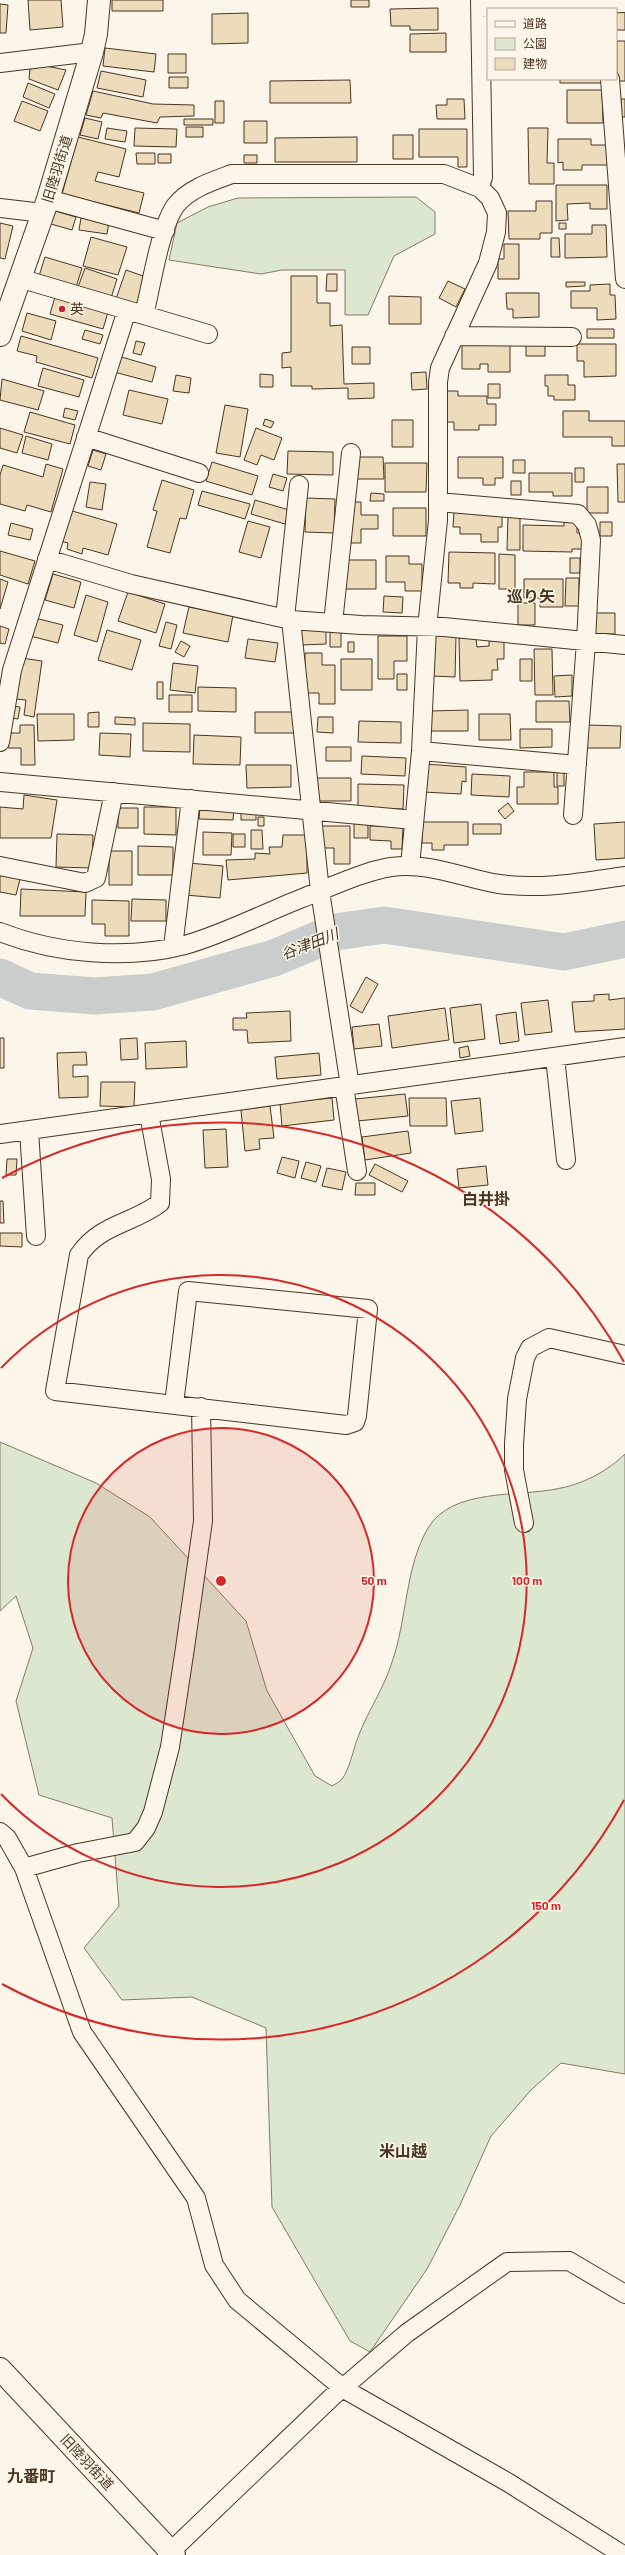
<svg xmlns="http://www.w3.org/2000/svg" width="625" height="2555" viewBox="0 0 625 2555" font-family="Barlow,'Noto Sans JP',sans-serif">
  <style>
    .green { fill: #dce7d0; stroke: #887966 }
    .lines { fill: none; stroke-linecap: round; stroke-linejoin: round }
    .river { stroke: #c9cecd; stroke-width: 37 }
    .building { fill: #ecdcbc; stroke: #4a3520 }
    .street-casing { stroke: #4a3520; stroke-width: 20 }
    .secondary-casing { stroke: #4a3520; stroke-width: 24 }
    .street { stroke: #fbf6e9; stroke-width: 18 }
    .secondary { stroke: #fbf6e9; stroke-width: 22 }
    .ring { fill: none; stroke: #d62828; stroke-width: 2 }
    .poi-dot { fill: #c62828; stroke: #fbf6e9; stroke-width: 1.5 }
    .labels { text-anchor: middle; stroke-width: 3; stroke-linejoin: round; paint-order: stroke }
    .street-label { font-size: 14px; fill: #4a3520; stroke: #fbf6e9 }
    .poi-label { font-size: 14px; fill: #4a3520; stroke: #fbf6e9; text-anchor: start }
    .water-label { font-size: 15px; font-style: italic; fill: #4a3520; stroke: #fbf6e9 }
    .quarter-label { font-size: 16px; font-weight: bold; fill: #4a3520; stroke: #fbf6e9 }
    .centre { fill: #d62828; stroke: #fbf6e9; stroke-width: 2 }
    .ring-label { font-size: 12px; text-anchor: middle; font-weight: bold; fill: #d62828; stroke: #fbf6e9; stroke-width: 3; stroke-linejoin: round; paint-order: stroke }
  </style>
  <rect width="100%" height="100%" fill="#fbf6e9"/>
  <!-- green -->
  <path class="green" d="M416 197 435 212V234L394 256 368 315H345V270H282L261 274 169 260 177 223 208 207 238 198Z
    M0 1442 96 1483 150 1517 246 1621 267 1691 315 1776 332 1786C335 1784 340 1782 342 1779 349 1771 354 1747 358 1737 368 1711 384 1688 392 1662 407 1620 405 1567 428 1528 452 1488 517 1497 556 1489 581 1485 607 1472 625 1454V2074L561 2063 531 2090 491 2136 460 2205 427 2269 370 2352 350 2341 272 2207 266 2028 192 1997 122 2000 84 1948 119 1906 112 1818 39 1795 16 1701 33 1648 16 1596 0 1611Z"/>
  <g class="lines">
    <!-- river -->
    <path class="river" d="M0 977 30 991 95 996 153 992 274 958 336 932 384 925 564 952 625 939"/>
  </g>
  <!-- building -->
  <path class="building" d="M28 0H61L63 27 30 30Z
    M112 0H163V11H112Z
    M351 0H369V7H351Z
    M0 4 8 5 6 33H0Z
    M438 8V30H410V26H391L390 9Z
    M616 11H625V30H616Z
    M248 13V43L212 44V14Z
    M446 33V52H410V34Z
    M617 41H625V81H617Z
    M105 48 156 54 154 72 103 66Z
    M168 54H186V73H168Z
    M46 66 66 70 58 90 29 79 30 69Z
    M101 71 146 80 143 97 97 88Z
    M169 77H188V88H169Z
    M560 79H602L603 83H560Z
    M350 80 351 103H270V81Z
    M28 83 55 94 49 108 23 97Z
    M567 90H602L603 123H567Z
    M93 91 153 104 194 105V116L160 117 157 123 103 113 101 118 86 115Z
    M447 99H464L465 119H437L436 105H447Z
    M621 99H625V117H621Z
    M22 101 48 111 40 131 14 121Z
    M215 101H224V123H215Z
    M85 118 102 122 98 139 80 135Z
    M184 119H213V125H184Z
    M244 121H267V143H244Z
    M186 127H203V137H186Z
    M107 128 127 131 125 142 105 139Z
    M135 128 177 129 176 147 134 146Z
    M528 128H548L547 163H554V184H529Z
    M419 129H467V167H458V157H419Z
    M393 135H413V159H393Z
    M78 137 126 149 119 177 98 172 95 181 144 193 139 213 62 194Z
    M357 137V162H275V138Z
    M558 139H591V145H609V165H582V170H563V162L558 163Z
    M136 153H155V164H137Z
    M158 154H171V163H158Z
    M244 155H257V163H244Z
    M556 185H607V209H590V203L567 204 568 220 556 221Z
    M536 201H552V233H540V239H509L508 211H536Z
    M55 211 76 217 72 230 51 224Z
    M81 218 109 222 107 234 79 230Z
    M0 223 13 226 5 259 0 258Z
    M559 223H566V229H559Z
    M592 225H606L607 257 565 258V234H592Z
    M91 237 127 247 118 275 83 266Z
    M551 238H559L560 257H551Z
    M504 244H519V279H498V259H504Z
    M45 257 82 268 76 287 39 276Z
    M85 268 117 279 111 298 78 287Z
    M126 270 146 277 136 307 116 299Z
    M327 274H337V291H326Z
    M291 276H317V303H330V326L342 325 344 384 374 383V398L348 399V388L312 389V386H291V367L282 368V353L291 352Z
    M448 281 465 289 456 307 439 298Z
    M566 282H585V286L566 287Z
    M610 284V295H615L616 319 597 320V308H571V291H590V285Z
    M506 293H539V317L513 318V309H507Z
    M389 296 421 297V324H389Z
    M55 297 108 312 103 329 50 314Z
    M27 313 56 321 51 340 22 331Z
    M587 329H614V338H587Z
    M85 330 103 335 100 344 82 339Z
    M21 336 98 358 92 378 36 362 37 356 17 351Z
    M136 341 145 343 141 355 133 353Z
    M462 344H510V372H488V364H480V369H462Z
    M526 344H545V356H526Z
    M577 344H616V376L584 377V361H577Z
    M352 347H370V364H352Z
    M118 356 156 367 152 382 114 372Z
    M43 368 84 380 79 397 38 386Z
    M426 372 427 389 412 390 411 373Z
    M260 374 273 375V387H260Z
    M176 375 191 378 189 393 173 391Z
    M545 375H568V385H575V400H554V396H548V386H545Z
    M2 379 44 391 38 410 0 400Z
    M488 384H500V398H488Z
    M129 390 168 399 162 424 123 415Z
    M444 391H458V396H487V404H496V425H479V430H454V422H445Z
    M225 405 248 409 240 457 216 453Z
    M65 408 78 411 75 420 63 417Z
    M563 411H589V421H625V446H612V437H563Z
    M30 412 75 425 70 444 24 432Z
    M265 419 274 422 271 428 263 425Z
    M392 420H413V447H392Z
    M0 428 23 435 17 453 0 448Z
    M256 428 282 438 274 460 261 455 257 465 244 460Z
    M26 436 52 444 48 460 22 453Z
    M93 450 106 454 101 470 88 466Z
    M288 451 333 452V475L287 474Z
    M355 457H383L384 479H355Z
    M458 457H503V478H495V485H483V478H458Z
    M513 460H525V473H513Z
    M212 462 258 476 252 495 206 481Z
    M385 463H427L426 492H385Z
    M46 464 63 469 51 512 27 505 25 511 0 504V475L3 465 43 477Z
    M617 464H625V502H618Z
    M575 468H584V482H575Z
    M529 473H572V496H553V492H529Z
    M273 474 287 478 283 491 269 487Z
    M162 480 194 490 186 519 180 518 170 553 147 547 157 511 153 510Z
    M511 481H521V495H511Z
    M90 482 106 484 102 510 86 507Z
    M587 487H608V513H587Z
    M202 491 250 504 245 519 198 505Z
    M371 493 384 494V501H370Z
    M306 498 335 499 334 533 305 532Z
    M255 500 289 510 285 524 251 514Z
    M352 502H361V515H378V529H361V543H351Z
    M393 508H426V536H393Z
    M69 510 117 524 108 555 83 548 82 554 67 549 68 543 60 541Z
    M454 511 502 512V527H498V542H481V534H460V527H453Z
    M508 516H520V550H507Z
    M248 521 270 527 261 558 239 552Z
    M564 521H577V533H582V549H572V552L523 551V525L564 526Z
    M600 522H612V536H600Z
    M11 523 33 529 30 540 8 535Z
    M0 551 35 561 28 584 0 575Z
    M449 552 495 553V584L473 583V588H460V583H448Z
    M499 554 515 555V589H499Z
    M386 556H409V564H422V591H405V582H386Z
    M570 558H580V573H570Z
    M345 560H376V589H345Z
    M53 574 81 582 74 608 45 600Z
    M566 578H579V606H565Z
    M0 579 8 582 0 609Z
    M524 579H563V607H540V598H524Z
    M128 592 165 604 156 633 118 621Z
    M86 595 108 602 97 642 74 635Z
    M384 596 403 597 402 613 383 612Z
    M518 603H535V625H518Z
    M189 607 233 615 228 642 183 633Z
    M594 613H615V634H594Z
    M35 618 63 625 58 643 30 636Z
    M166 622 177 625 171 649 159 646Z
    M0 626 9 629 5 644 0 643Z
    M301 628H326V644L301 645Z
    M107 630 141 640 132 670 98 660Z
    M330 630H341V647H330Z
    M435 635 456 636 455 677 433 676Z
    M378 636H407V661H394V679H378Z
    M459 638H476L477 647 489 646V641H504V659H497L498 670H492V680L460 681Z
    M248 639 278 643 275 662 245 658Z
    M181 641 190 646 184 657 175 652Z
    M348 642H354V652H348Z
    M534 649H552L553 695H535Z
    M305 653H322V665H335V704H319V693H305Z
    M21 658 42 661 34 717 24 715 26 700 15 699Z
    M341 659H372V690H341Z
    M520 659H532V681H520Z
    M173 663 198 666 195 693 170 690Z
    M397 674H407V690H397Z
    M572 675V696L555 697 554 676Z
    M157 682H163V699H157Z
    M198 687 236 688V712L198 711Z
    M169 695H192V712H169Z
    M536 701H569L570 722H536Z
    M13 706 20 707 18 719 11 718Z
    M468 710V731H431V711Z
    M99 712V727H88V713Z
    M255 712H294V733H255Z
    M37 714H74V740L38 741Z
    M479 714H510L511 740H479Z
    M115 717 135 718V725L115 724Z
    M318 717H333V733L317 732Z
    M359 721 401 722V743L358 742Z
    M143 723 190 724V752L143 751Z
    M20 725H34L35 765H21V748H8V733H20Z
    M587 725 621 726 620 748H587Z
    M520 729H552V747L520 748Z
    M100 733 131 734 130 757 99 755Z
    M194 735 241 737 240 765 193 764Z
    M326 747H351V761H326Z
    M362 756 406 758 405 776 361 774Z
    M425 764 466 767V782L462 781 461 794 423 792Z
    M246 765H291V787L247 788Z
    M524 772H554V787H558V804H517V787H524Z
    M557 772H564V786H557Z
    M472 774 510 776 509 797 471 795Z
    M317 778H351V801H317Z
    M358 784 404 785 403 809 358 808Z
    M24 795 57 800 51 838H0V807L23 809Z
    M508 803 514 811 505 819 498 811Z
    M144 807H176V835L144 834Z
    M200 807 234 808 233 820 199 819Z
    M118 808H138V828H118Z
    M241 810H256V820H241Z
    M258 817H264V826H258Z
    M354 822H368V838H354Z
    M422 822H468V845H444V850H432V843H422Z
    M625 822V858L596 860 594 824Z
    M473 824H501V834H473Z
    M322 826H350V864H334V848H322Z
    M370 826H403L402 849H391V841L370 840Z
    M251 830H262L263 849H251Z
    M203 832 232 833 231 855H203Z
    M57 834 93 835 92 868 56 867Z
    M233 834H245V847H233Z
    M283 835H307V873L228 880 226 860 255 859V853L270 854 269 847H282Z
    M138 846 173 847V875H138Z
    M109 851H132V885H109Z
    M188 863 223 866 220 898 185 895Z
    M0 875 20 879 16 895 0 892Z
    M21 889 86 892 85 916H20Z
    M132 899 166 900V921H131Z
    M92 900 129 901V936H105V924H92Z
    M366 977 378 984 362 1013 350 1006Z
    M609 994V1000L625 998V1029L575 1032 572 1002 594 1001V995Z
    M548 1000 552 1032 525 1035 521 1003Z
    M481 1004 485 1039 454 1043 450 1008Z
    M445 1008 449 1040 392 1048 388 1016Z
    M290 1011 291 1041 248 1043 247 1030H233V1018H247L246 1013Z
    M516 1012 519 1041 500 1044 496 1015Z
    M379 1024 382 1046 354 1049 352 1027Z
    M0 1038H4V1068H0Z
    M137 1038 138 1059 121 1060 120 1039Z
    M186 1041 187 1067 146 1069 145 1043Z
    M468 1046 470 1056 460 1058 459 1048Z
    M86 1052 87 1065H73V1077L88 1076V1097L59 1098 57 1053Z
    M319 1053 321 1075 277 1079 275 1057Z
    M101 1082H135L134 1107 100 1106Z
    M405 1094 408 1116 357 1121 355 1099Z
    M332 1098 334 1120 282 1126 280 1103Z
    M409 1098H446L447 1126H410Z
    M480 1098 483 1131 455 1134 451 1101Z
    M270 1106 274 1138 259 1139 260 1149 245 1151 241 1110Z
    M226 1129 228 1167 205 1168 203 1130Z
    M408 1131 411 1153 365 1160 362 1137Z
    M282 1157 299 1161 295 1178 277 1173Z
    M7 1159H17L16 1175H6Z
    M306 1162 321 1166 316 1182 301 1178Z
    M375 1164 408 1181 402 1192 369 1175Z
    M486 1166 488 1185 459 1188 457 1169Z
    M327 1168 346 1172 342 1190 322 1186Z
    M356 1183H375V1195H355Z
    M0 1201H3L4 1223H0Z
    M0 1233H22V1247L0 1246Z"/>
  <g class="lines">
    <defs>
      <path id="street" d="M480 8 625 3
        M0 63 92 52
        M610 79 625 279
        M480 188 483 177 480 0
        M48 199 165 231
        M0 208 43 213
        M19 278 208 334
        M144 315C151 288 160 226 176 205 190 188 213 181 232 174H444L480 188 490 198 497 213 496 232 488 263 440 368 438 382V520L427 628 421 751 410 866
        M454 336 572 337
        M86 437 199 473
        M438 502 578 514 587 525 591 540 586 642 573 815
        M47 559 131 584 291 620 361 625 444 627 625 645
        M285 618 299 485
        M291 620 320 891 350 1086
        M333 623 351 453
        M0 742 12 670 127 310
        M421 751 577 765
        M0 782 414 820
        M0 866 85 883 96 878 114 792
        M0 932C56 954 127 960 185 945 224 934 262 914 300 899 326 889 364 871 391 867 432 862 461 878 499 884 542 890 583 882 625 876
        M173 947 191 799
        M555 1057 566 1160
        M344 1086 357 1171
        M149 1114 161 1179 160 1203C132 1224 100 1224 79 1255L55 1391 346 1425 355 1422 357 1416 368 1309 188 1291 174 1404
        M29 1131 36 1236
        M0 1134 625 1047
        M524 1523 514 1470V1444L517 1399 525 1358 530 1348 549 1338 625 1355
        M0 1832 7 1838 24 1868 82 2032 196 2198 214 2265 237 2300 344 2389 509 2483 623 2555
        M24 1868 78 1853 135 1842 146 1828 153 1812 170 1747 185 1648 203 1521 201 1407
        M167 2555 332 2397 407 2333 507 2262 569 2261 625 2294"/>
      <path id="secondary" d="M0 335 48 199 92 52 96 34 99 0
        M0 2369 174 2555"/>
    </defs>
    <!-- street casing -->
    <use href="#street" class="street-casing"/>
    <!-- secondary casing -->
    <use href="#secondary" class="secondary-casing"/>
    <!-- street -->
    <use href="#street" class="street"/>
    <!-- secondary -->
    <use href="#secondary" class="secondary"/>
  </g>
  <!-- distance rings -->
  <circle cx="221" cy="1581" r="153" fill="#d62828" fill-opacity=".12"/>
  <g class="ring">
    <circle cx="221" cy="1581" r="153"/>
    <path d="M1 1368A306 306 0 1 1 1 1794"/>
    <path d="M624 1800A459 459 0 0 1 2 1984M2 1178A459 459 0 0 1 624 1362"/>
  </g>
  <!-- markers -->
  <circle class="poi-dot" cx="62" cy="309" r="4"/>
  <g class="labels">
    <!-- street labels -->
    <g class="street-label">
      <text transform="translate(57 169) rotate(-73)" y="5">旧陸羽街道</text>
      <text transform="translate(87 2462) rotate(47)" y="5">旧陸羽街道</text>
    </g>
    <!-- poi labels -->
    <g class="poi-label">
      <text x="70" y="314">英</text>
    </g>
    <!-- water labels -->
    <g class="water-label">
      <text transform="translate(310 944) rotate(-21)" y="5">谷津田川</text>
    </g>
    <!-- quarter labels -->
    <g class="quarter-label">
      <text x="531" y="602">巡り矢</text>
      <text x="486" y="1205">白井掛</text>
      <text x="403" y="2157">米山越</text>
      <text x="31" y="2482">九番町</text>
    </g>
  </g>
  <circle cx="221" cy="1581" r="6" class="centre"/>
  <g class="ring-label">
    <text x="374" y="1585">50 m</text>
    <text x="527" y="1585">100 m</text>
    <text x="546" y="1910">150 m</text>
  </g>
  <!-- legend -->
  <rect x="487" y="8" width="130" height="72" fill="#fbf6e9" stroke="#b4a999"/>
  <rect x="495" y="21" width="20" height="6" fill="#fbf6e9" stroke="#b4a999"/>
  <text x="523" y="28" font-size="12" fill="#4a3520">道路</text>
  <rect x="495" y="38" width="20" height="12" fill="#dce7d0" stroke="#b4a999"/>
  <text x="523" y="48" font-size="12" fill="#4a3520">公園</text>
  <rect x="495" y="58" width="20" height="12" fill="#ecdcbc" stroke="#b4a999"/>
  <text x="523" y="68" font-size="12" fill="#4a3520">建物</text>
</svg>
